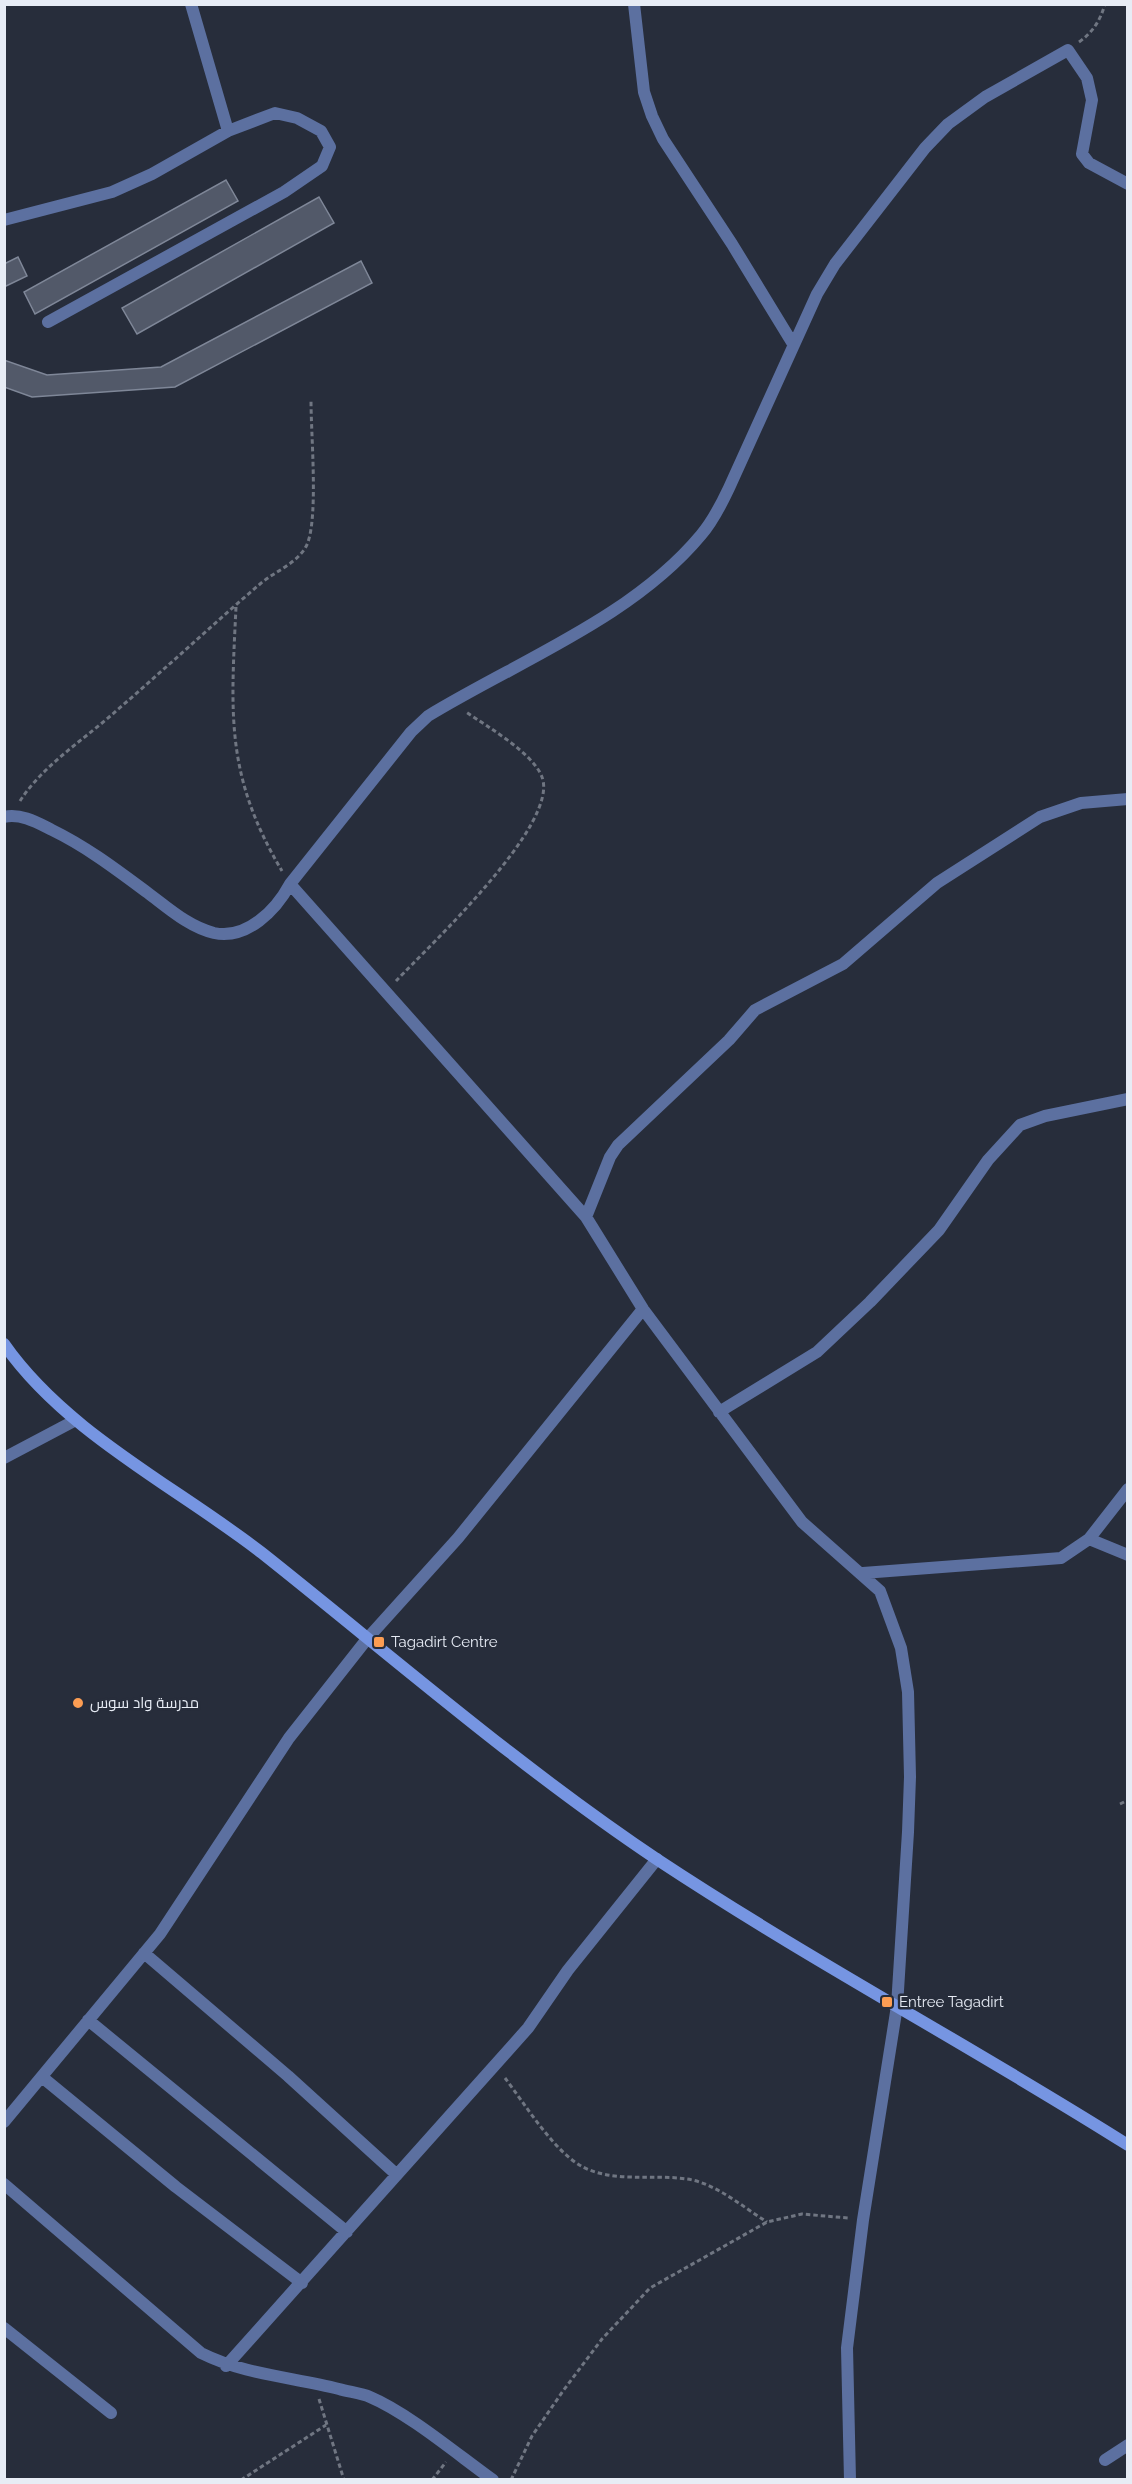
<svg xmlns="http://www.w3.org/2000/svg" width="1132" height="2484" viewBox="0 0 1132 2484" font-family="Raleway,Cairo,sans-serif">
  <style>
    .building { fill: #525969; stroke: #7f8798; stroke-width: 1.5 }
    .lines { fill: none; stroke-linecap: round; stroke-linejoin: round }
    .path { stroke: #707682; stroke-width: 3; stroke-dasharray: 4.5 3; stroke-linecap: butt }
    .street { stroke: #5c70a0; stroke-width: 12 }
    .secondary { stroke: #7695e2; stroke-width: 12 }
    .poi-dot { fill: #fc9d53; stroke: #272d3b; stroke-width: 2 }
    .labels { text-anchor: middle; stroke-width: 5; stroke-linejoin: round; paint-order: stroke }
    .poi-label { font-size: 15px; fill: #e7ecf5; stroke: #272d3b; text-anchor: start }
  </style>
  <rect width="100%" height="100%" fill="#272d3b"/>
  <!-- building -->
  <path class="building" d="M226 180 238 201 35 314 24 292Z
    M319 197 334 223 137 334 122 308Z
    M18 257 27 276 4 287V264Z
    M361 261 372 283 175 387 32 397 4 387V360L47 375 161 367Z"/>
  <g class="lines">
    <!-- path -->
    <path class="path" d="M1079 42C1093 32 1100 21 1105 4
      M236 607C231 714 225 775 282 871
      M20 801C43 765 85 739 116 711 165 669 212 625 260 584 275 571 301 562 308 542 318 513 311 435 311 401
      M396 981C429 946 560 824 542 777 533 753 488 727 466 712
      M1120 1804 1128 1800
      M505 2078C525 2104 554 2152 583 2167 614 2183 653 2174 687 2179 715 2183 743 2207 767 2222
      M319 2399 344 2480
      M241 2480 326 2425
      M432 2480 446 2462
      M511 2480 532 2436 563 2391 602 2339 650 2288 767 2222 802 2214 848 2218"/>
    <!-- street -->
    <path class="street" d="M191 4 228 131
      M634 4 644 92 652 116 663 139 732 244 793 344
      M4 220 112 192 152 174 228 131 275 113 297 118 321 131 330 147 322 166 284 192 48 322
      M4 817C21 813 38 823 52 830 87 847 117 870 148 893 168 908 189 927 214 933 247 940 276 910 290 884L411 732 428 716C518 661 632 618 701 535 713 521 721 505 729 488L817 294 835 264 925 148 948 124 985 97 1068 50 1087 78 1092 100 1082 154 1089 163 1128 184
      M290 884 586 1217
      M643 1309 802 1522 880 1591 901 1648 908 1692 910 1777 908 1832 897 2006 863 2220 847 2348 850 2480
      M719 1412 817 1352 870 1302 939 1230 988 1160 1020 1125 1045 1116 1128 1099
      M4 1458 74 1421
      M1089 1539 1128 1555
      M863 1573 1061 1558 1089 1539 1128 1489
      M144 1953 288 2076 397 2175
      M88 2020 347 2232
      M42 2077 176 2187 302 2283
      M4 2122 160 1934 289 1738 367 1639 458 1538 643 1309 586 1217 610 1157 618 1145 729 1040 755 1010 843 964 937 883 1040 817 1081 803 1128 799
      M4 2184 201 2353C245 2375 292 2377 339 2389 349 2392 361 2393 370 2397 408 2413 458 2455 493 2480
      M4 2328 111 2413
      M226 2366 528 2028 568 1970 657 1859
      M1105 2460 1128 2445"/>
    <!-- secondary -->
    <path class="secondary" d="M4 1344C66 1433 177 1487 262 1553 393 1657 519 1767 658 1860 811 1961 973 2047 1128 2145"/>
  </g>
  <!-- markers -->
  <g class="poi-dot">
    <rect x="373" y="1636" width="12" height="12" rx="3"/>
    <circle cx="78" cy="1703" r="6"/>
    <rect x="881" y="1996" width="12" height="12" rx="3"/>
  </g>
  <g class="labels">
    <!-- poi labels -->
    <g class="poi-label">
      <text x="391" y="1647">Tagadirt Centre</text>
      <text x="90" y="1708">مدرسة واد سوس</text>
      <text x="899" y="2007">Entree Tagadirt</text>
    </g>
  </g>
  <!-- border -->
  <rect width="1132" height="2484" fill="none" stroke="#e7ecf5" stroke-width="12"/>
</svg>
